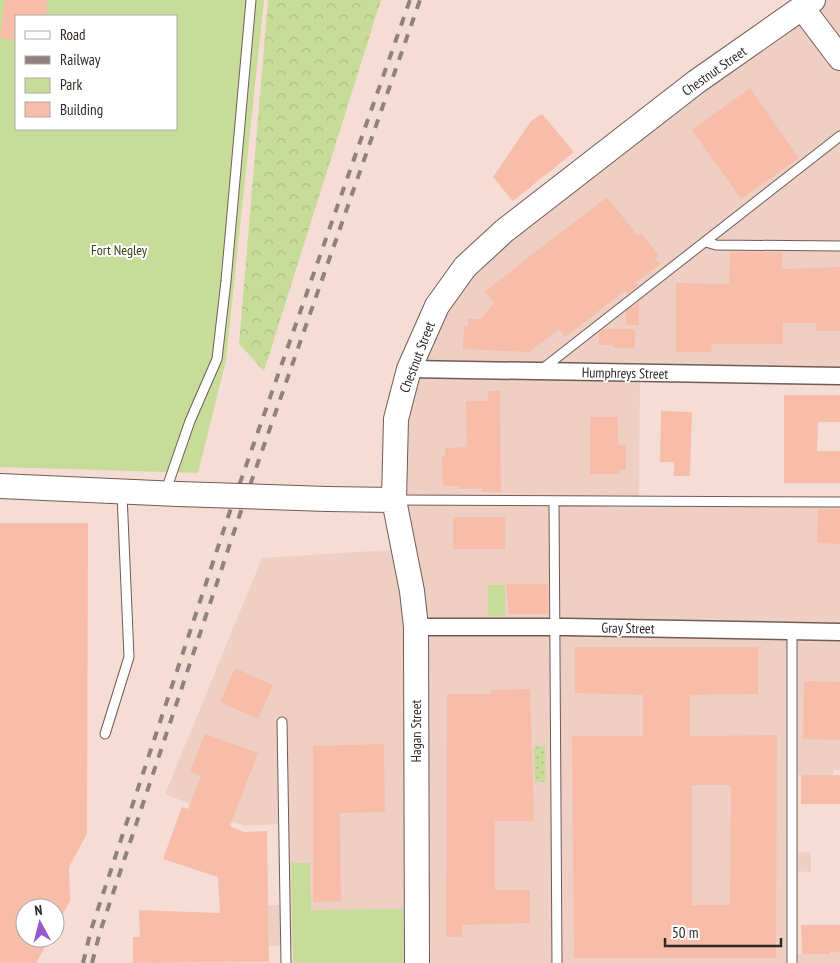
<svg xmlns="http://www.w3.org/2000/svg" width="840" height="963" viewBox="0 0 840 963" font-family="'PT Sans Narrow',sans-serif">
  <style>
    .built { fill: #efcfc4 }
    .green { fill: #c8dc9a; fill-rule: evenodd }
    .forest { fill: url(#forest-crowns) }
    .garden { fill: url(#garden-dots) }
    .building { fill: #f7bda8; fill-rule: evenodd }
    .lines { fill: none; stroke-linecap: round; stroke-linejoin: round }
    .lane-casing { stroke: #705c55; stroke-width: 11 }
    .street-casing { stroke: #705c55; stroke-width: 19 }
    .secondary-casing { stroke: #705c55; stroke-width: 26 }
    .lane { stroke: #fff; stroke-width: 9 }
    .street { stroke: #fff; stroke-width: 16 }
    .secondary { stroke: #fff; stroke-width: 24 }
    .rail { stroke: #91817c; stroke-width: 4; stroke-dasharray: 9 9; stroke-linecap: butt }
    .secondary-bridge-casing { stroke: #705c55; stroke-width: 26; stroke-linecap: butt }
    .secondary-bridge { stroke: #fff; stroke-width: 24 }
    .labels { text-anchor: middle; stroke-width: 4; stroke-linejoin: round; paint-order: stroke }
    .street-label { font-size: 14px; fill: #312825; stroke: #fff }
    .park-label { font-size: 14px; fill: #354110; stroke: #fff }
  </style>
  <defs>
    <pattern id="forest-crowns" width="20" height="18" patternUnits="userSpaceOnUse" patternTransform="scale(1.25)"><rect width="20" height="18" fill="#c8dc9a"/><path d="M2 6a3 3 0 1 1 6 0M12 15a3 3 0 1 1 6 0" fill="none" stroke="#acbd85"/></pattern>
    <pattern id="garden-dots" width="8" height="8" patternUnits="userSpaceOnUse" patternTransform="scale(1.25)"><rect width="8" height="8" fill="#c8dc9a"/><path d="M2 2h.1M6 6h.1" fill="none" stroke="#acbd85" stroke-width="1.8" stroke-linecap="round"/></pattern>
  </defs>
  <rect width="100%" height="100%" fill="#f5ddd5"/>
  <!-- built -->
  <path class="built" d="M813 0H840V376L640 373 639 502 840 503V770H834L833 775H792V852H811V872L792 871V954H830V952H840V963H417V945L269 946 268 905H284L283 824 244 826 165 794 262 558 405 549 396 419 465 267Z"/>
  <!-- green -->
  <path class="green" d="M0 0H264L226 360 198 473 0 467ZM16 16H176V129H16Z
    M488 585H505V616H488Z
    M291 863H310L311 910 403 909 404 963H293Z"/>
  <!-- forest -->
  <path class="forest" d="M268 0H381L264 371 239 344Z"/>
  <!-- garden -->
  <path class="garden" d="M534 746H545L546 782H535Z"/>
  <!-- building -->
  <path class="building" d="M5 0H48L46 16H16V40L0 38Z
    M750 88 799 158 741 199 692 130Z
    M542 114 574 152 513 201 493 177 531 121Z
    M607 197 638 236 641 233 659 255 655 258 660 264 635 283 639 285 626 295V290L565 337 559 329 529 352 463 349 464 326H468V319H481L494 303 485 291Z
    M730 252H782V269L840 267V331H816V323H783V344H712L711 352H676V283L729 284Z
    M639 301V325H626V311Z
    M604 329H635V348H614V345H599V333Z
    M488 391H500L501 492H482V488L459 489V486H443L442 456H445V448L467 447 466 401H488Z
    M784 395H840V422H818L817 451H840V483H784Z
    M661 411 692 412 690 476H674V462H660Z
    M590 417H618V445H626V470H619V474H590Z
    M818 509H840V544L817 543Z
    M453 517H505V549H453Z
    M0 523H88L87 834 69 867 70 901 55 928V908H25V938H50L36 963H0Z
    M506 584H548V614H509Z
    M575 647H758V694L690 695V736L777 735 776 958H574L572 736H643V695L575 693ZM692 785H731L730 905H692Z
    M235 668 273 685 258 719 220 702Z
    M804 681 840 682V740L803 739Z
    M530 689 534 821H495V890H530V923L462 925V937H446L447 694H491V690Z
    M205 734 258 753 230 826 244 832 267 831 269 962 133 963V937H140L139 910 220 913 218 877 163 859 182 807 188 809 201 776 190 772Z
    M384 744 385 812 340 813 341 901 313 902V746Z
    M801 775H840V804H801Z
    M801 925H840V952H830V954H802Z"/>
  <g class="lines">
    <defs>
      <path id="lane" d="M706 242 716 245 840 246
        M541 370 840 136
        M165 493 190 421 217 359 226 281 251 0
        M395 500 840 502
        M554 502 557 963
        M282 722 286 963
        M105 734 129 657 122 494
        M792 963V631"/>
      <path id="street" d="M409 369 840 376
        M416 627H567L840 632"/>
      <path id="secondary" d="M803 9 840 58
        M0 486 178 494
        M327 499 394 500
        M417 963 416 627 412 591 394 500 396 419 409 369 437 306 465 267 504 231 696 82 813 0"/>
    </defs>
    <!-- lane casing -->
    <use href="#lane" class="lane-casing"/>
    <!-- street casing -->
    <use href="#street" class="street-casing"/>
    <!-- secondary casing -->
    <use href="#secondary" class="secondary-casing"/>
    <!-- lane -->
    <use href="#lane" class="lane"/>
    <!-- street -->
    <use href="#street" class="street"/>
    <!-- secondary -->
    <use href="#secondary" class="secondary"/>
    <!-- rail -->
    <path class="rail" d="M83 963 91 930 229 514 410 0
      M92 963 100 932 241 511 420 0"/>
    <defs>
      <path id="secondary-bridge" d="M178 494 327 499"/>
    </defs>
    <!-- secondary-bridge casing -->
    <use href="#secondary-bridge" class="secondary-bridge-casing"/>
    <!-- secondary-bridge -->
    <use href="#secondary-bridge" class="secondary-bridge"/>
  </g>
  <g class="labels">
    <!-- street labels -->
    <g class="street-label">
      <text transform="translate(714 71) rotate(-35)" y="5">Chestnut Street</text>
      <text transform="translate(417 357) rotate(-69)" y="5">Chestnut Street</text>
      <text transform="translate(625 373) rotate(1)" y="5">Humphreys Street</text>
      <text transform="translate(628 628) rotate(1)" y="5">Gray Street</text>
      <text transform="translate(416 731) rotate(-90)" y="5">Hagan Street</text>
    </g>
    <!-- park labels -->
    <g class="park-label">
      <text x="119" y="255">Fort Negley</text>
    </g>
  </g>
  <!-- legend -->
  <rect x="15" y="15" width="162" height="115" fill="#ffffff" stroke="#ada9a8"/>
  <rect x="25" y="31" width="25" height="8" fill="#ffffff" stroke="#ada9a8"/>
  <text x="60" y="40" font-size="15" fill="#312825">Road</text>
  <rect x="25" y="56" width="25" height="8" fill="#91817c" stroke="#ada9a8"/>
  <text x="60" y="65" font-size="15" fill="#312825">Railway</text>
  <rect x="25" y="78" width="25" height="15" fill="#c8dc9a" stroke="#ada9a8"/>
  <text x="60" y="90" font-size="15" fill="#312825">Park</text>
  <rect x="25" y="102" width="25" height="15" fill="#f7bda8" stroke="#ada9a8"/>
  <text x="60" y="115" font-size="15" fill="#312825">Building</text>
  <!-- north arrow -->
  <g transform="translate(40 923) rotate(353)"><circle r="24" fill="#ffffff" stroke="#ada9a8"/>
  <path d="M0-4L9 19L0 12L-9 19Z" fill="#9758ce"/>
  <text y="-8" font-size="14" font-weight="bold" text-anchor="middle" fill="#312825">N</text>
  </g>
  <!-- scale -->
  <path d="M665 938v8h116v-8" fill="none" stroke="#312825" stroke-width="2.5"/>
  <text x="672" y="938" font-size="15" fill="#312825" stroke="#ffffff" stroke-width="4" paint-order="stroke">50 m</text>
</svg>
